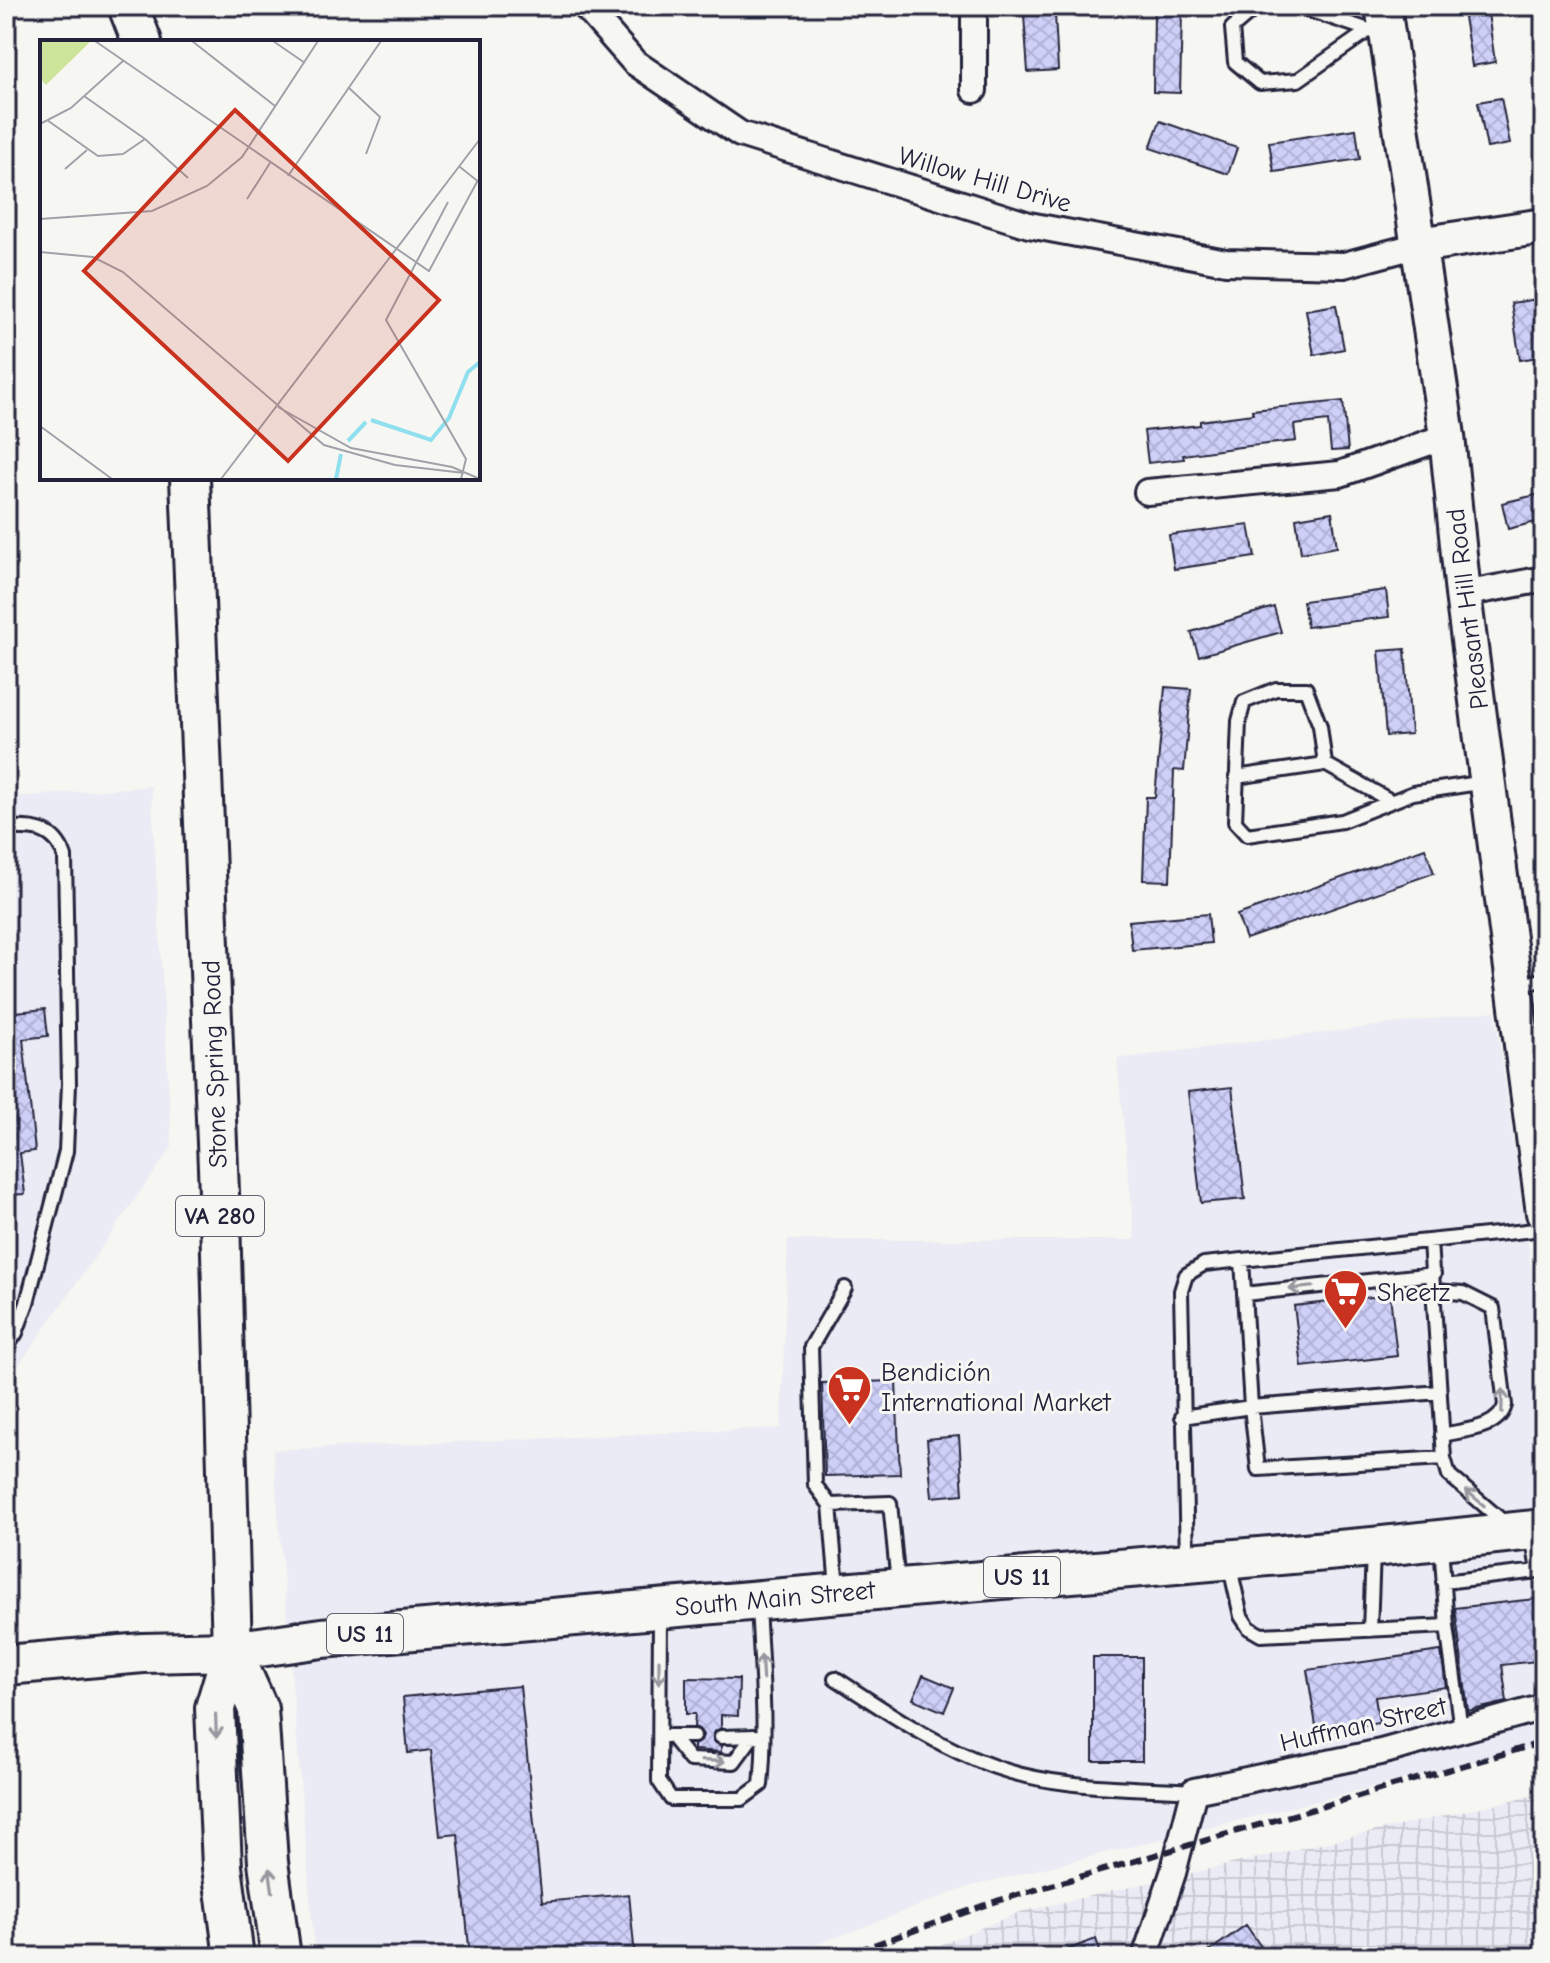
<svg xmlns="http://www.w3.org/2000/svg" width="1550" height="1963" viewBox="0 0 1550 1963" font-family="'Comic Neue',sans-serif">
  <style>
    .built { fill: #eaebf4 }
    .industrial { fill: url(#industrial-grid) }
    .building { fill: url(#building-cross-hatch); stroke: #22223b; stroke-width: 2 }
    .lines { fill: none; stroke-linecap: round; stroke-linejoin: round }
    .lane-casing { stroke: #22223b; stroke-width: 18 }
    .street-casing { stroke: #22223b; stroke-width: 30 }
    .secondary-casing { stroke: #22223b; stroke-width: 40 }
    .primary-casing { stroke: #22223b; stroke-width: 44 }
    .lane { stroke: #f6f6f2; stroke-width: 12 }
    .street { stroke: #f6f6f2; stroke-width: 24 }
    .secondary { stroke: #f6f6f2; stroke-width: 34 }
    .primary { stroke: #f6f6f2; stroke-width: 38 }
    .rail { stroke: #22223b; stroke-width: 6; stroke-dasharray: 12 6; stroke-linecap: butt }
    .oneway { stroke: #9797a0 }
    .labels { text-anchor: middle; stroke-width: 6; stroke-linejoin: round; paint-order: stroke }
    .shield { fill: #f6f6f2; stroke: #626272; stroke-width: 2 }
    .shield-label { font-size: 24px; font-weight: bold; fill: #22223b }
    .street-label { font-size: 26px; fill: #22223b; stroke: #f6f6f2 }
    .poi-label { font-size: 26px; fill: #22223b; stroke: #f6f6f2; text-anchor: start }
    .inset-river { fill: none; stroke: #90dfee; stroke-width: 4 }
    .inset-road { fill: none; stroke: #a1a1a9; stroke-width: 2 }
    .view { fill: #c8321e; fill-opacity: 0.15; stroke: #c8321e; stroke-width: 4 }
    .inset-edge { fill: none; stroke: #22223b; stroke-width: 4 }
  </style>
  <defs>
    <pattern id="industrial-grid" width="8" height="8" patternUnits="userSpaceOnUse" patternTransform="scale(2)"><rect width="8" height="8" fill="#eaebf4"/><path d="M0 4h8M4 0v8" fill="none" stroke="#c8c9d2"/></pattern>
    <pattern id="building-cross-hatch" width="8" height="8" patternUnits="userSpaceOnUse" patternTransform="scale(2)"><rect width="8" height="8" fill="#cfd0f8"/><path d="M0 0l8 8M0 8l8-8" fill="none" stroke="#b1b2d6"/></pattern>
  </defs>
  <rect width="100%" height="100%" fill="#f6f6f2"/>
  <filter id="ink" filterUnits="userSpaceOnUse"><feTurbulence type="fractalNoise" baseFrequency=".0125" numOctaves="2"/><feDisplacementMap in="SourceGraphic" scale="16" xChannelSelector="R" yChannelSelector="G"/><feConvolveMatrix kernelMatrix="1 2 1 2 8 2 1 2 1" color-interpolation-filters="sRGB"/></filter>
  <g filter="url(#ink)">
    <!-- built -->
    <path class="built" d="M151 786 172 1147 9 1379 18 1639 6 1640V798Z
      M1495 1011 1539 1324H1544V1745L971 1886 784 1957H315L273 1450 781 1428 788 1240H1135L1117 1059Z"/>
    <!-- industrial -->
    <path class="industrial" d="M1544 1793V1957H911L1020 1912Z"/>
    <!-- building -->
    <path class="building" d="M1154 12H1182L1180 93 1153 92Z
      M1488 13 1495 62 1472 66 1464 17Z
      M1055 14 1058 70 1028 72 1024 15Z
      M1501 98 1510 144 1487 148 1478 102Z
      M1160 121 1237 148 1228 174 1150 148Z
      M1356 129 1360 159 1274 172 1269 142Z
      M1544 298V356L1520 360 1511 303Z
      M1336 305 1344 349 1314 355 1306 310Z
      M1343 401 1348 450 1331 451 1328 421 1294 425 1296 441 1240 447 1183 455 1184 459 1148 463 1144 431 1200 425V421L1253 414 1252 410Z
      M1544 493V520L1508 529 1502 503Z
      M1332 512 1337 547 1301 553 1296 518Z
      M1249 525 1255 557 1174 569 1169 535Z
      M1386 590 1389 617 1307 627 1303 601Z
      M1274 607 1281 632 1199 656 1191 632Z
      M1405 649 1411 734 1386 736 1379 651Z
      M1165 687 1191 689 1184 771 1174 770 1170 881 1143 880 1146 797H1155Z
      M1425 848 1434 873 1246 939 1237 915Z
      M1208 914 1211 943 1132 950 1129 921Z
      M45 1009 48 1036 23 1039 35 1151 20 1153 25 1194 6 1195V1013Z
      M1232 1087 1245 1199 1201 1203 1188 1092Z
      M1390 1295 1397 1356 1302 1367 1294 1306Z
      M896 1381 900 1474 825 1476 822 1383Z
      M959 1436 963 1494 932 1497 927 1439Z
      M1544 1598V1660L1502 1665 1507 1702 1468 1711 1455 1608Z
      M1441 1651 1446 1687 1375 1697 1379 1723 1317 1732 1307 1670Z
      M1093 1657H1142V1761H1093Z
      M923 1675 954 1688 944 1712 913 1699Z
      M686 1678 739 1679 738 1716 721 1715V1728L713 1733V1741L721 1746V1752L694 1750V1745L701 1741 703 1735 699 1729 694 1727 695 1714H686Z
      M520 1686 542 1902 629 1894 635 1957H470L458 1834 440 1836 431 1750 408 1753 403 1697Z
      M1246 1925 1268 1957H1201Z
      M1096 1939 1102 1957H1053V1955Z"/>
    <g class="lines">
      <defs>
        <path id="lane" d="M1278 6 1253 10 1232 28 1235 62 1260 83 1298 80 1368 31
          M1296 6 1372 31
          M1236 777 1325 764
          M1391 801 1325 764 1320 726 1306 689H1276L1244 702 1239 721 1235 822 1247 835 1342 821 1413 793 1485 782
          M6 828C33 827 55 827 65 857L69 1084 66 1151 27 1303 16 1333 6 1348
          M1517 987 1544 979
          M1430 1241 1444 1458 1449 1475 1507 1525
          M1242 1260 1251 1407 1258 1469 1444 1458
          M1435 1291 1463 1293 1493 1308 1505 1405C1499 1429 1464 1430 1442 1435
          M1244 1294 1434 1274
          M1182 1417 1251 1407 1440 1392
          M830 1505 815 1485 811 1347 845 1288
          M1441 1545 1447 1626
          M1187 1559 1181 1291 1186 1275 1204 1264 1544 1229
          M1229 1563 1241 1616 1249 1628 1261 1635 1447 1626 1461 1730
          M1443 1582 1538 1571 1532 1534
          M837 1588 830 1505 890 1503 898 1584
          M660 1615 659 1781 671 1799H742L761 1785C767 1726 761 1666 758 1606
          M1370 1630 1373 1551
          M835 1678C886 1711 937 1747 995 1767 1057 1789 1129 1787 1194 1791
          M666 1736H694
          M671 1736 690 1760 734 1762 753 1736
          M721 1737 756 1736"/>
        <path id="street" d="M585 6 634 62 740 134 1029 225 1226 262 1344 265 1419 245
          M974 6V90
          M1147 492 1340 474 1447 436
          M1463 594 1544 579
          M1145 1957 1173 1873 1194 1791 1381 1752 1544 1707"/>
        <path id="secondary" d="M1383 6 1447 436 1463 594 1544 1213
          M1419 245 1544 226"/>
        <path id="primary" d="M128 6 142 42
          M190 478 220 1217 232 1651 215 1708 222 1867 234 1957
          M232 1651 258 1709 268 1862 281 1957
          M6 1665 143 1653 232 1651 322 1638 1373 1547 1544 1529"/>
      </defs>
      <!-- lane casing -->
      <use href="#lane" class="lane-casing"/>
      <!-- street casing -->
      <use href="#street" class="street-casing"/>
      <!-- secondary casing -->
      <use href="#secondary" class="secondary-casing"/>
      <!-- primary casing -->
      <use href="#primary" class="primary-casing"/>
      <!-- lane -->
      <use href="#lane" class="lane"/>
      <!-- street -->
      <use href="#street" class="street"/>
      <!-- secondary -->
      <use href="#secondary" class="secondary"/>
      <!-- primary -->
      <use href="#primary" class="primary"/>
      <!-- rail -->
      <path class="rail" d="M840 1957 997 1901 1544 1742"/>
    </g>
    <!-- one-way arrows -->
    <defs><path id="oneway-shaft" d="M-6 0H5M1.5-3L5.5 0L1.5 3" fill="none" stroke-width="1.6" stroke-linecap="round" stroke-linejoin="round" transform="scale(2)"/></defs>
    <g class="oneway">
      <use href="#oneway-shaft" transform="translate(1301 1288) rotate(174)"/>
      <use href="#oneway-shaft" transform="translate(1502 1401) rotate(-89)"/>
      <use href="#oneway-shaft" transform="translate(1475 1498) rotate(-140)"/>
      <use href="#oneway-shaft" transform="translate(762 1667) rotate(-93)"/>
      <use href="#oneway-shaft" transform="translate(659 1672) rotate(90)"/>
      <use href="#oneway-shaft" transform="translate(216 1726) rotate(88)"/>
      <use href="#oneway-shaft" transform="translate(713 1761) rotate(2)"/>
      <use href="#oneway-shaft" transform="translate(271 1880) rotate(-98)"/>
    </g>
  </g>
  <!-- icons -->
  <defs>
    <symbol id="supermarket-pin" viewBox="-11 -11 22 30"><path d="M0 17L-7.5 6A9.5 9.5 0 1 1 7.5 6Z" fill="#c8321e" stroke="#f6f6f2"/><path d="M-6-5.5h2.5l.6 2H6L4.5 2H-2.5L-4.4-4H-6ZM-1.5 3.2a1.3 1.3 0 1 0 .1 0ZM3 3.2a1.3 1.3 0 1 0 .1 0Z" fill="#fff"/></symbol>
  </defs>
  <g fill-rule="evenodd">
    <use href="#supermarket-pin" x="1320" y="1266" width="51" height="69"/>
    <use href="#supermarket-pin" x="824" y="1362" width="51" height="69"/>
  </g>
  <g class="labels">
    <!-- shield labels -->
    <g class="shield">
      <rect x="176" y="1196" width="88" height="40" rx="6"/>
      <rect x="984" y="1557" width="76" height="40" rx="6"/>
      <rect x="327" y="1614" width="76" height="40" rx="6"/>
    </g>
    <g class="shield-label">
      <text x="220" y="1224">VA 280</text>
      <text x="1022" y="1585">US 11</text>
      <text x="365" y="1642">US 11</text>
    </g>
    <!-- street labels -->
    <g class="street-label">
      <text transform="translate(985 179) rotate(16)" y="9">Willow Hill Drive</text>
      <text transform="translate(1467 609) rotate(-97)" y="9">Pleasant Hill Road</text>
      <text transform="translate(214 1064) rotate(-92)" y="9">Stone Spring Road</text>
      <text transform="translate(775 1598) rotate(-5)" y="9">South Main Street</text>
      <text transform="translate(1363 1724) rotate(-13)" y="9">Huffman Street</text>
    </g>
    <!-- poi labels -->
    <g class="poi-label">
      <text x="1377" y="1301">Sheetz</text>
      <text x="881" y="1381">Bendición<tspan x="881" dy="30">International Market</tspan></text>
    </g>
  </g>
  <!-- overview -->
  <g transform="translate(40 40)">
    <rect width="440" height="440" fill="#f6f6f2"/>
    <path d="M0 1H51L6 45 0 38Z" fill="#cde59a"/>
    <path class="inset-river" d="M331 380 391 400 409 378 428 332 440 322M308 401 326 382M296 439 301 414"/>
    <path class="inset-road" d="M55 1 389 231 438 140M152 1 235 66M233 1 265 23M308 47 340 77 326 114M44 56 105 99 148 138M7 80 58 116 83 114 105 99M0 84 31 68 83 21M420 127 440 143M25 129 47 110M248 136 341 1M207 159 230 123M408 162 346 280 426 419 421 439M0 179 112 171 167 146 202 117 278 1M0 212 53 217 83 232 284 405 355 425 424 433M238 367 311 408 412 427 440 439M0 386 72 439M181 439 440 99"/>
    <path class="view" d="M195 70 399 260 248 421 44 231Z"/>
    <rect width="440" height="440" class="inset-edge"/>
  </g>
  <!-- margin -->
  <rect width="1550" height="1963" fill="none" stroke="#f6f6f2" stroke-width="32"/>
  <rect x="16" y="16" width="1518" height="1931" fill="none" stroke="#22223b" stroke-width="3" filter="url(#ink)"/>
</svg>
